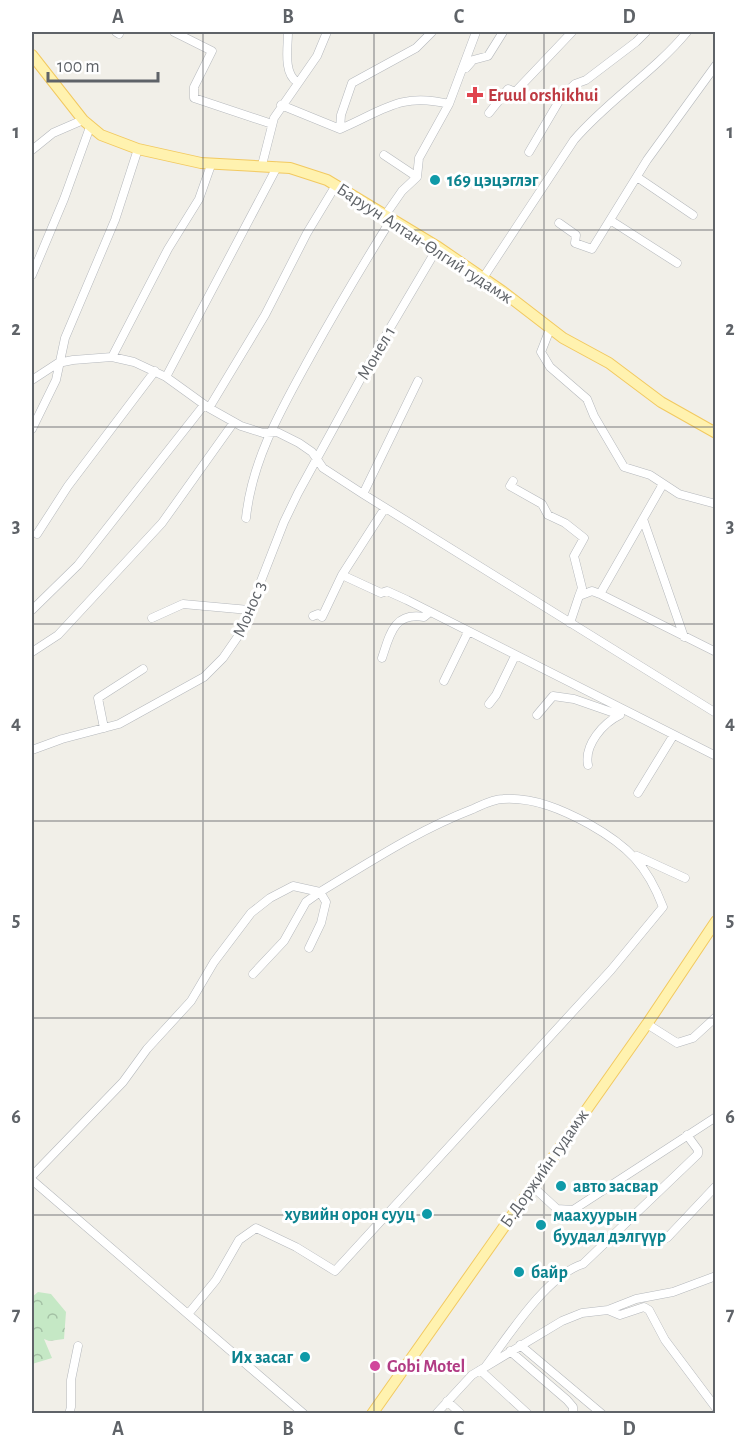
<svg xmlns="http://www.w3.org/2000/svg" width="747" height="1445" viewBox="0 0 747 1445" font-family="'Alegreya Sans',sans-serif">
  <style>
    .park { fill: url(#park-crowns) }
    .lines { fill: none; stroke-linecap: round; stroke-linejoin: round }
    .minor-casing { stroke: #b5b8bc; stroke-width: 9 }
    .major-casing { stroke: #f2c960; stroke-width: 12 }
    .minor { stroke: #fff; stroke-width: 8 }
    .major { stroke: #fff2af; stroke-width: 10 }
    .grid { fill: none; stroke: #5f6368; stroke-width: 1.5; stroke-opacity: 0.55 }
    .health-dot { fill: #e0444e; stroke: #fff; stroke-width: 2 }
    .culture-dot { fill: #0f9aa8; stroke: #fff; stroke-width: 2 }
    .hotel-dot { fill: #d1479c; stroke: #fff; stroke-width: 2 }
    .labels { text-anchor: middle; stroke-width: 6; stroke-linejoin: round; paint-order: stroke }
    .health-label { font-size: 18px; font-weight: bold; fill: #be3a42; stroke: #fff; text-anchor: start }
    .culture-label { font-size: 18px; font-weight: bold; fill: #0d838f; stroke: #fff; text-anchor: start }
    .street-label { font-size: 18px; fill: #5f6368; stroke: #fff }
    .hotel-label { font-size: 18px; font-weight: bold; fill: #b23c85; stroke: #fff; text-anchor: start }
    .neatline { fill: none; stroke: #5f6368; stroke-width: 2 }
    .grid-label { font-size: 20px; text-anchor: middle; font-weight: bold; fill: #5f6368 }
  </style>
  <defs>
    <pattern id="park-crowns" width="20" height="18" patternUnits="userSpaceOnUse" patternTransform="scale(1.5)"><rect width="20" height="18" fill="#c5e8c5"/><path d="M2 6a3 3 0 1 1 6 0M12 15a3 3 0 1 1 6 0" fill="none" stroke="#a3c0a4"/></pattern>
  </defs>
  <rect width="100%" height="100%" fill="#f1efe8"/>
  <!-- park -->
  <path class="park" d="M38 1292 51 1294 66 1312 64 1339 49 1341 44 1339 52 1358 32 1364V1297Z"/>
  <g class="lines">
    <defs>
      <path id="minor" d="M116 32 119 34
        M174 32 212 51 194 87V98L272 124
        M288 32C288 47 283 73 297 82
        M466 68 473 60 488 56 503 32
        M281 105 340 129C383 111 399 92 449 104
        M489 113 508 89 515 92 572 32
        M340 129 341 115 352 83 416 48 432 32
        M32 150 53 133 83 120
        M529 152 562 96 575 84 586 80 636 42 646 32
        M384 155 417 177
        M262 165 274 118 317 56 327 32
        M637 177 693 215
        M386 214 402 191 417 177 419 158 449 104 476 32
        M610 220 677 263
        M559 223 576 235 575 243 592 249 647 160 716 65
        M32 275 64 199 90 127
        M483 278 574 140C608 100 654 72 687 32
        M550 329 541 352 550 367 587 399 594 416 624 467 650 475 679 494 716 504
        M112 357 168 249 199 199 211 165
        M166 377 277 167
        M32 380 58 363 73 360 112 357 134 362 166 377 209 408 241 426 263 433 277 432 299 443 312 452 323 468 363 494 716 713
        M209 408 265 315 307 233 336 185
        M32 429 56 380 65 338 115 220 138 149
        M513 481 510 486 542 504 548 515 565 523 584 538 574 556 582 588 579 596
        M663 484 600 594 716 652
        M363 494 418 381
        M246 518C252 459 282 408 310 357 336 310 364 263 392 218
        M643 519 684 637
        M37 534 68 486 155 371
        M342 575 381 593 387 591 407 600 716 756
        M32 610 78 565 204 405
        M313 616 318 614 322 617 342 575 385 508
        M152 618 183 604 249 610
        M570 623 579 596 592 591 600 594
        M32 652 58 635 162 523 234 422
        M382 658C390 634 394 612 424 617L430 612
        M444 681 468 632
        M489 704 496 695 515 656
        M537 715 553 696 574 699 620 715
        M104 728 98 698 143 669
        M32 750 62 739 119 724 204 677 223 658 241 632 284 522 298 493 367 367 438 247
        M588 765C584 745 603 723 620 715
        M638 793 673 736
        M637 856 685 878
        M253 974 284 941 306 902 320 892
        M647 1024 677 1043 693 1038 716 1017
        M32 1176 123 1082 147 1049 191 1001 214 962 251 913 270 898 293 886 320 892
        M32 1180 304 1414
        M531 1185 557 1209 573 1210 716 1117
        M667 1238 716 1186
        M608 1310 620 1315 644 1307 649 1310 665 1340 716 1408
        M189 1313 216 1280 239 1240 256 1228 296 1247 335 1271 611 970 663 907C647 865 628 846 589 824 563 810 534 797 503 799 493 799 482 805 473 809 418 830 370 862 320 892L326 902 321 923 309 948
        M520 1345 602 1414
        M510 1351 567 1400 573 1407V1414
        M486 1366C509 1335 547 1275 583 1264L698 1154V1150L687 1135
        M480 1370 528 1414
        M447 1401 461 1414
        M69 1414 71 1407V1380L78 1346
        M436 1414 472 1375 562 1321 582 1313 608 1310 636 1299 673 1292 716 1276"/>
      <path id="major" d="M32 55 83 120 101 135 138 149 201 163 290 168 327 180 438 247 502 291 563 338 609 363 661 402 716 433
        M372 1414 647 1024 716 921"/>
    </defs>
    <!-- minor casing -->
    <use href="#minor" class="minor-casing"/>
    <!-- major casing -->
    <use href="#major" class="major-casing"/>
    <!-- minor -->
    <use href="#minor" class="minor"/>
    <!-- major -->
    <use href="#major" class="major"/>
  </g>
  <!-- grid -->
  <path class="grid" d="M203 32V1414M374 32V1414M544 32V1414M32 230H716M32 427H716M32 624H716M32 821H716M32 1018H716M32 1215H716"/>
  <!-- markers -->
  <path class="health-dot" d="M472 86h6v6h6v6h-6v6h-6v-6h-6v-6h6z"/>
  <g class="culture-dot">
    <circle cx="435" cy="180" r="6"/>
    <circle cx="561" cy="1186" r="6"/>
    <circle cx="427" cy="1214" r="6"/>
    <circle cx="541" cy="1225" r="6"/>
    <circle cx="519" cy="1272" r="6"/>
    <circle cx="305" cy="1357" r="6"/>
  </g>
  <circle class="hotel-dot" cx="375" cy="1366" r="6"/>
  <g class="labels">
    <!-- health labels -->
    <g class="health-label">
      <text x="488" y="101">Eruul orshikhui</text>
    </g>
    <!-- culture labels -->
    <g class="culture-label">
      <text x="447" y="186">169 цэцэглэг</text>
      <text x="573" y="1192">авто засвар</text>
      <text x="415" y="1220" text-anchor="end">хувийн орон сууц</text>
      <text x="553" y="1221">маахуурын<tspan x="553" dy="21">буудал дэлгүүр</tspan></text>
      <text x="531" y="1278">байр</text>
      <text x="293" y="1363" text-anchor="end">Их засаг</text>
    </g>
    <!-- street labels -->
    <g class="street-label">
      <text transform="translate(425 243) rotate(33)" y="6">Баруун Алтан-Өлгий гудамж</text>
      <text transform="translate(376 353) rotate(-60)" y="6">Монел 1</text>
      <text transform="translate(249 609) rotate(-67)" y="6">Монос 3</text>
      <text transform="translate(544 1168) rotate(-55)" y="6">Б.Доржийн гудамж</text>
    </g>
    <!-- hotel labels -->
    <g class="hotel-label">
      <text x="387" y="1372">Gobi Motel</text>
    </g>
  </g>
  <!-- border -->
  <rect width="747" height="1445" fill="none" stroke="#ffffff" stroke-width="66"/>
  <!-- scale -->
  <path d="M48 72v9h110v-9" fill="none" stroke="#5f6368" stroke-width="3"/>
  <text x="57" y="72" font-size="18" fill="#5f6368" stroke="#ffffff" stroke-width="4.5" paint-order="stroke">100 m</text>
  <rect x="33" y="33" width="681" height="1379" class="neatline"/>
  <g class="grid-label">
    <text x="118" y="23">A</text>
    <text x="288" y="23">B</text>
    <text x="459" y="23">C</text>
    <text x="629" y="23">D</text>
    <text x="16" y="138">1</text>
    <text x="730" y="138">1</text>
    <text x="16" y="335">2</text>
    <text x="730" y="335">2</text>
    <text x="16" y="532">3</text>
    <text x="730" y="532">3</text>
    <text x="16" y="729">4</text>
    <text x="730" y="729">4</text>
    <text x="16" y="926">5</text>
    <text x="730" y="926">5</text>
    <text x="16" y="1123">6</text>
    <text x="730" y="1123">6</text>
    <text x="16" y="1320">7</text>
    <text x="730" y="1320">7</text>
    <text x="118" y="1435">A</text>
    <text x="288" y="1435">B</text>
    <text x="459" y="1435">C</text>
    <text x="629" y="1435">D</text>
  </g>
</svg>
